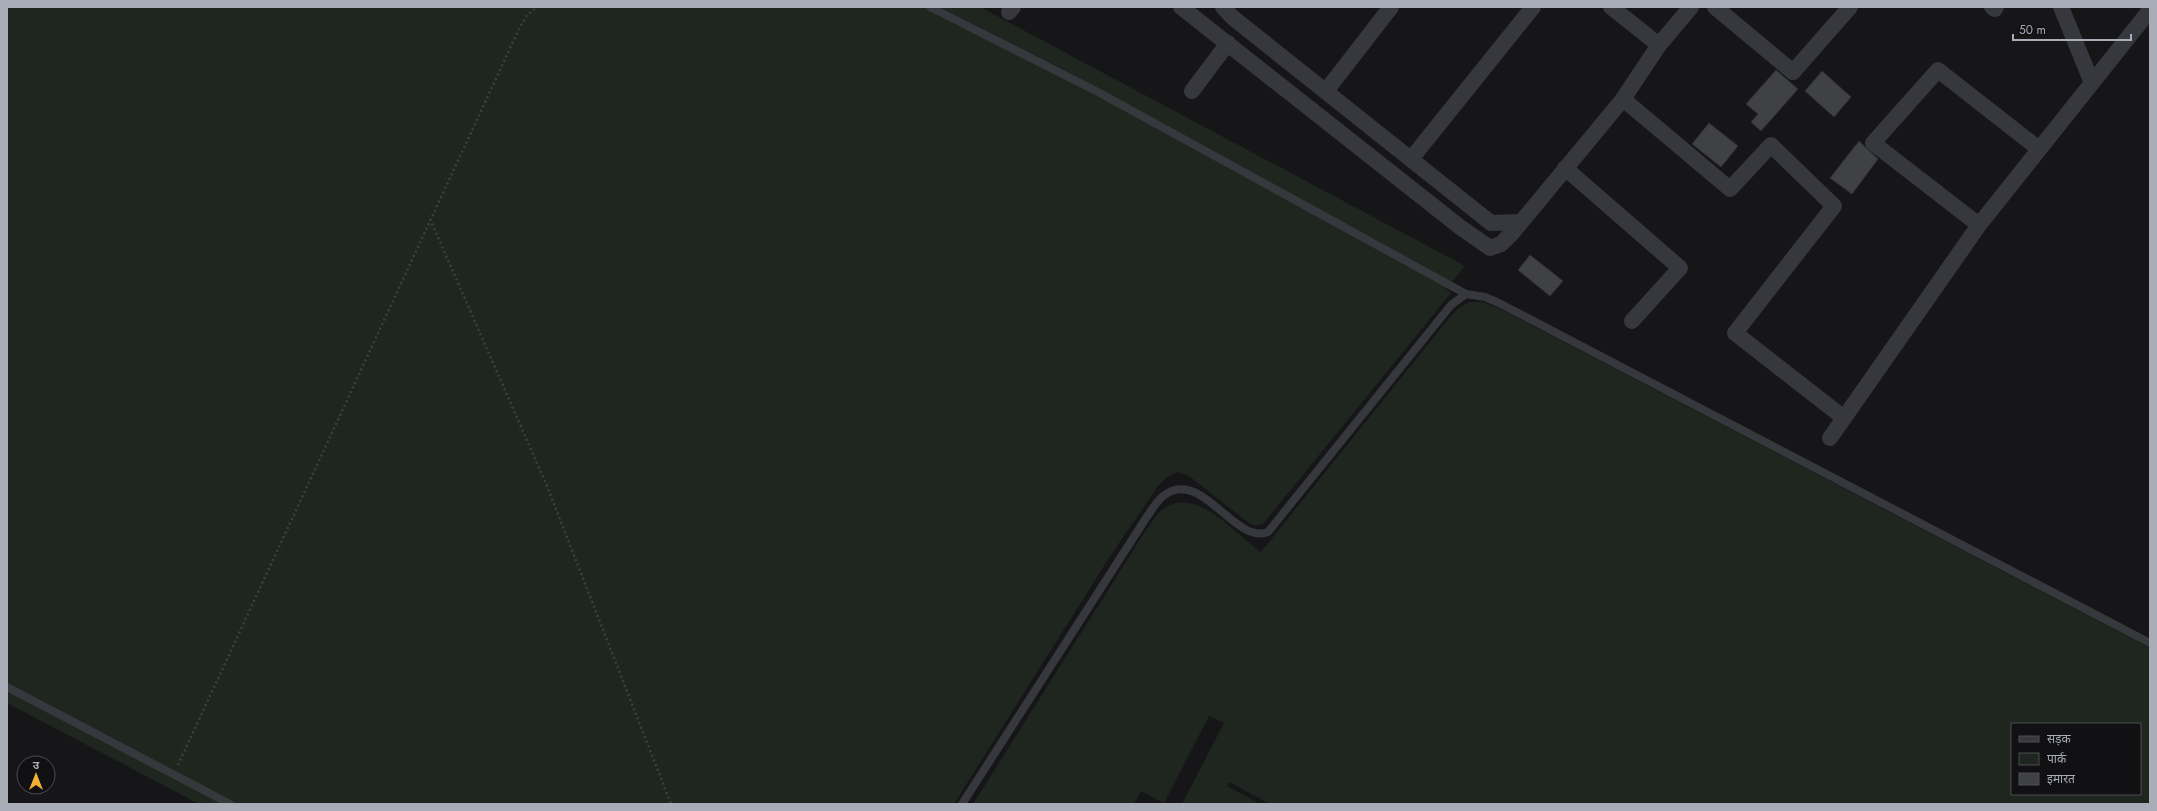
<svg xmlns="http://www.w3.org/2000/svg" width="2157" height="811" viewBox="0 0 2157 811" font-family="Jost,'Noto Sans Devanagari',sans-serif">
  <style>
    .green { fill: #1e261f; fill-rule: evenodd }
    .building { fill: #404145; stroke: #303034 }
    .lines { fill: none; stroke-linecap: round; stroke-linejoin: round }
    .path { stroke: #3d3f44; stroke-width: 2.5; stroke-dasharray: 2 3; stroke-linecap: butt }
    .service { stroke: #37383d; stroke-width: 8 }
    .minor { stroke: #37383d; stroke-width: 16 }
  </style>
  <rect width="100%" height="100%" fill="#161618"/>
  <!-- green -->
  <path class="green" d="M7 7H980L1465 266 1446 289 1451 293 1263 524 1255 526 1249 523 1189 476 1178 472 1167 477 1158 486 1109 558 954 804H199L7 703Z
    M1470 302H1482L1499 308 2150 648V804H1270L1229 782 1227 786 1260 804H1182L1224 723 1209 716 1164 803 1141 791 1134 804H973L1146 530C1151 524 1155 516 1161 511 1194 482 1236 535 1261 552L1450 317 1460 307ZM2012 724H2140V794H2012Z"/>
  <!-- building -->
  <path class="building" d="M1776 70 1798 89 1761 131 1751 122 1758 114 1746 104Z
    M1822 71 1851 97 1834 117 1805 91Z
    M1709 123 1738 146 1721 167 1692 144Z
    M1859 141 1878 159 1852 194 1830 178Z
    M1530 255 1563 281 1550 296 1518 270Z"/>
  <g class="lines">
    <!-- path -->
    <path class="path" d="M430 219 547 486 671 804
      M178 765 519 29 527 15 537 7"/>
    <!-- service -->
    <path class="service" d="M930 7 1098 92 1466 294
      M7 687 230 804
      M962 804 1146 518C1152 510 1157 499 1166 494 1203 470 1235 545 1268 532L1451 305 1466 294 1485 297 1499 303 2150 643"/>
    <!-- minor -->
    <path class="minor" d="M1181 7 1460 227 1490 248 1501 244 1513 232 1623 99 1659 45 1691 7
      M1223 7 1232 17 1491 223 1520 222
      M1611 7 1659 45
      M1715 7 1793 72 1850 7
      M1992 7 1995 9 1996 7
      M2061 7 2092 83
      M1009 12 1013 7
      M1192 91 1228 43
      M1326 91 1391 7
      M1623 99 1730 189 1771 145 1834 206 1735 333 1844 418
      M1411 159 1533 7
      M1565 168 1680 268 1632 321
      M1979 225 1873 143 1938 70 2039 149
      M1830 438 1979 225 2150 10"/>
  </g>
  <!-- border -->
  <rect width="2157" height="811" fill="none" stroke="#a8adb8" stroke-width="16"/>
  <!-- legend -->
  <rect x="2011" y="723" width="130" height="72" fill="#111113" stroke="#4d4f55"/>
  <rect x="2019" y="736" width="20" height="6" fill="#37383d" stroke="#4d4f55"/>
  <text x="2047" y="743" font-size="12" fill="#a8adb8">सड़क</text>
  <rect x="2019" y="753" width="20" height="12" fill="#1e261f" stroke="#4d4f55"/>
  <text x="2047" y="763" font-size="12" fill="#a8adb8">पार्क</text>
  <rect x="2019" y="773" width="20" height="12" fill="#404145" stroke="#4d4f55"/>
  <text x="2047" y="783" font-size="12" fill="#a8adb8">इमारत</text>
  <!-- north arrow -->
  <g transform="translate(36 775)"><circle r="19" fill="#111113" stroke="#4d4f55"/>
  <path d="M0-3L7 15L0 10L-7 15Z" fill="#f2b134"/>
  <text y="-6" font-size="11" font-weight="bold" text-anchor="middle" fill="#a8adb8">उ</text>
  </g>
  <!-- scale -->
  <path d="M2013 34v6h118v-6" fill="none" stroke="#a8adb8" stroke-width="2"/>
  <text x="2019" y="34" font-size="12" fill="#a8adb8" stroke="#111113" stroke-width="3" paint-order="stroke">50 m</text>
</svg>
